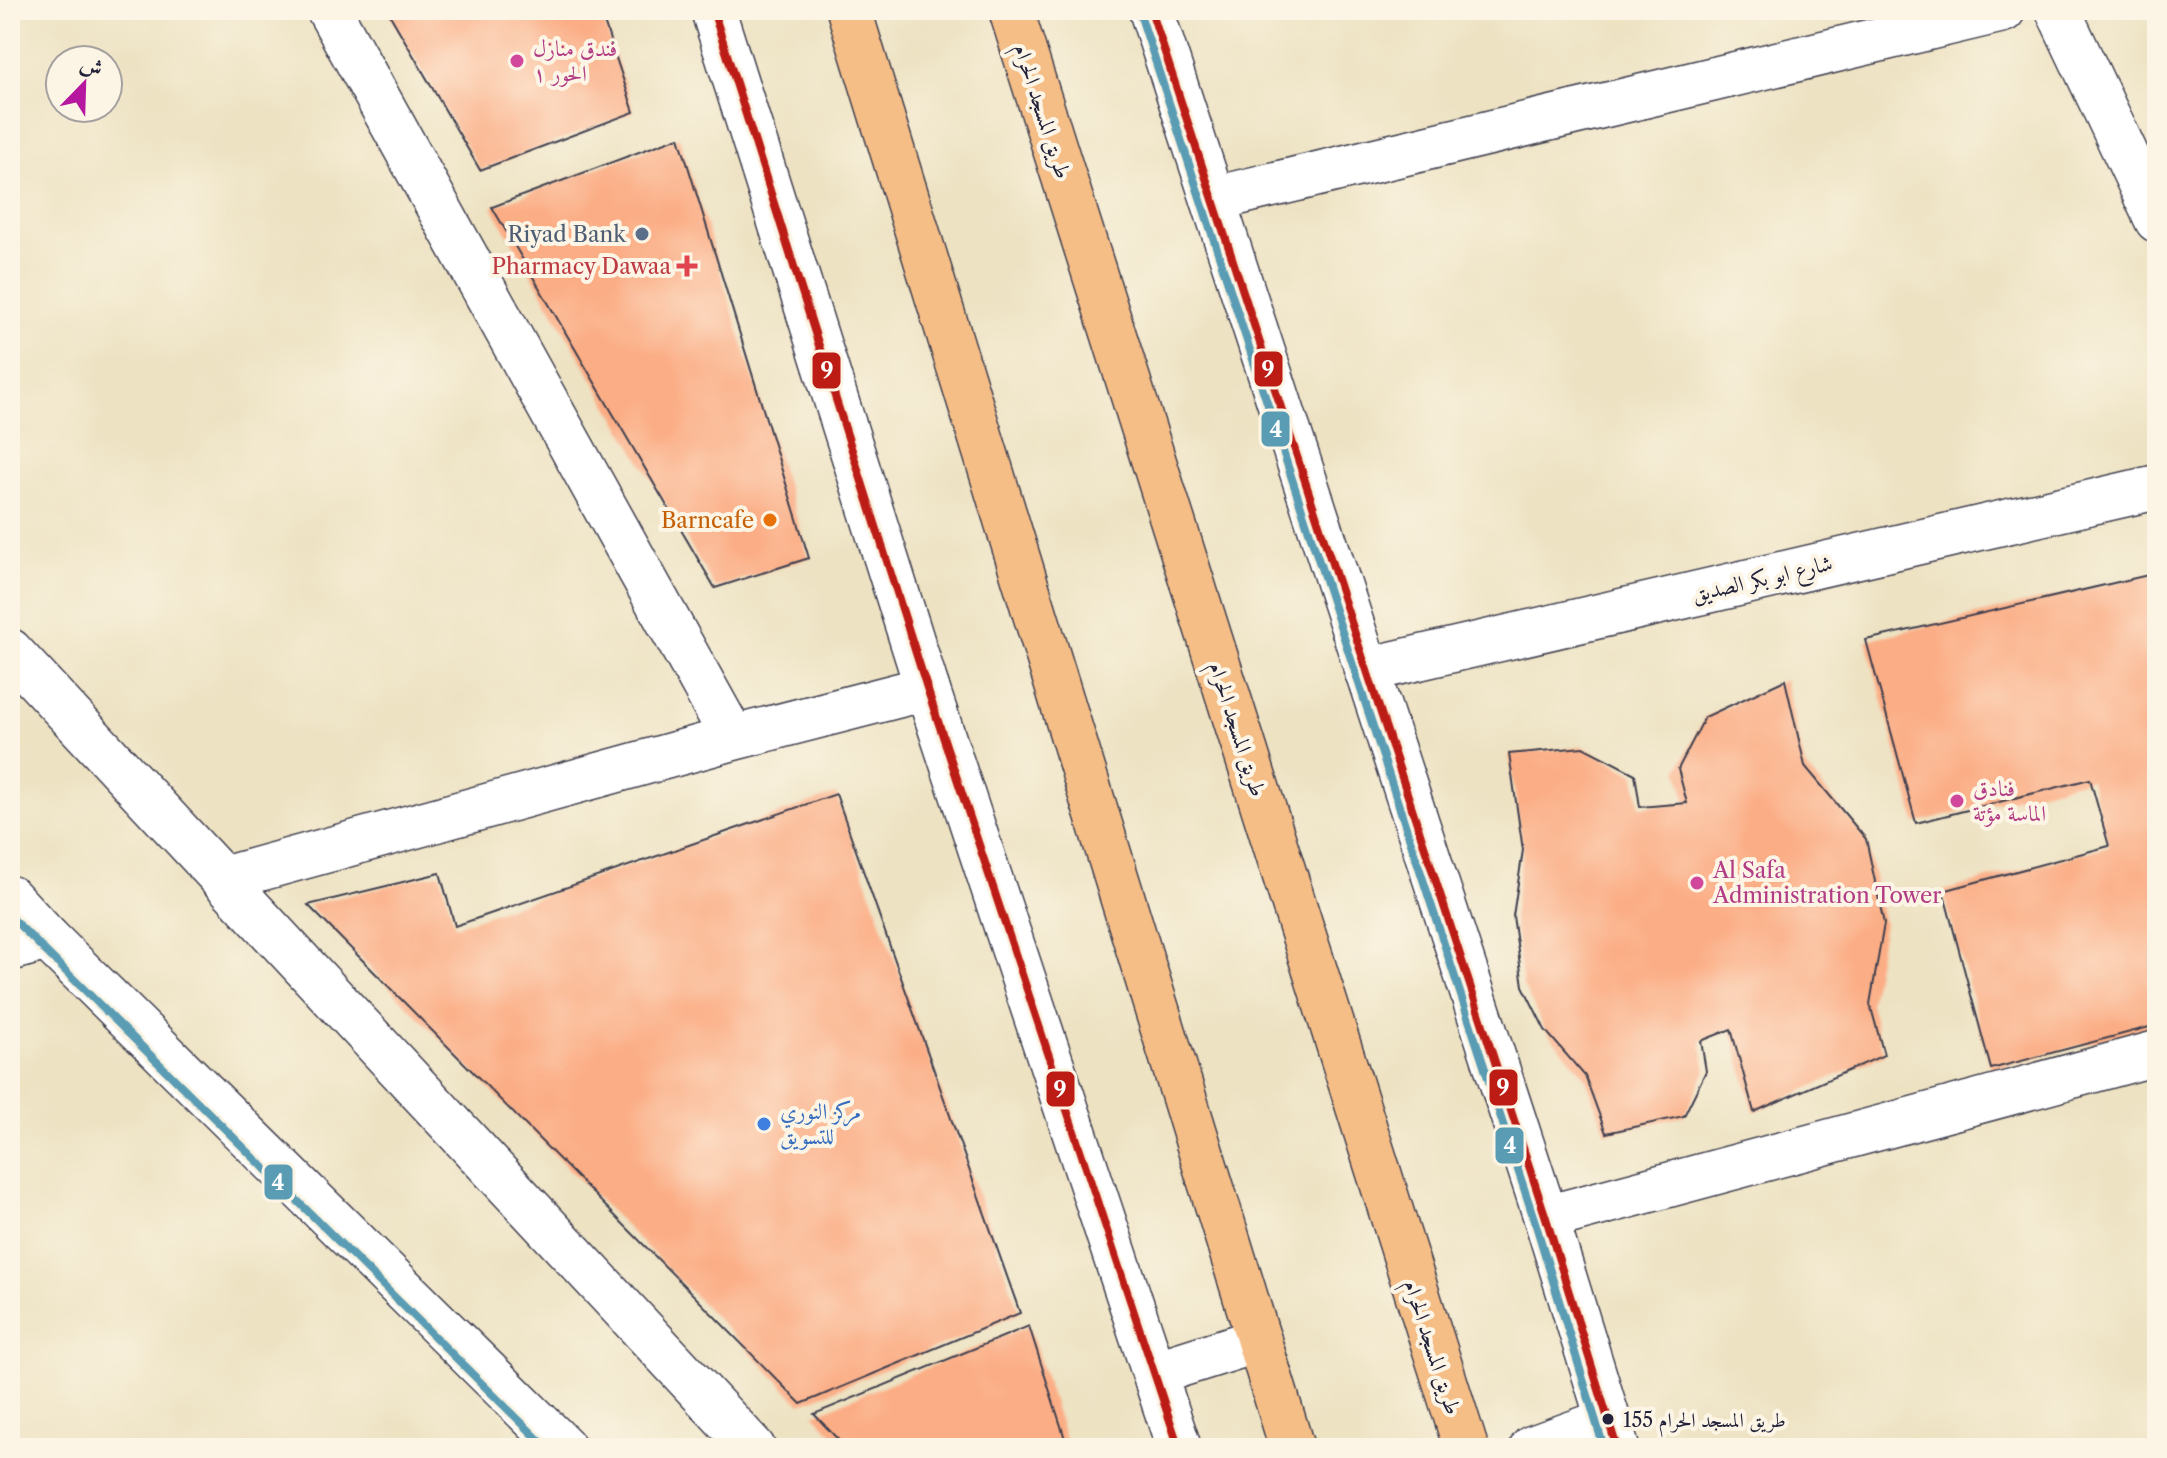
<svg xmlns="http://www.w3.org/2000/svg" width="2167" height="1458" viewBox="0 0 2167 1458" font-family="'Libre Caslon Text',Amiri,serif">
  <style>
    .building { fill: #fbad85 }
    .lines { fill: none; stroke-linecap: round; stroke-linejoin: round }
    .minor-casing { stroke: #403f4f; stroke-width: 47 }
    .tertiary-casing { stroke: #403f4f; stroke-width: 47 }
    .primary-casing { stroke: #403f4f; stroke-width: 47 }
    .minor { stroke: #fff; stroke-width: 44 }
    .tertiary { stroke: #fff; stroke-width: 44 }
    .primary { stroke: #f6be87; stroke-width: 44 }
    .bus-1-casing { stroke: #fcf5e5; stroke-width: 14 }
    .bus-2-casing { stroke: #fcf5e5; stroke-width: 14 }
    .bus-1 { stroke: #bc1c14; stroke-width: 8 }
    .bus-2 { stroke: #5a9cb4; stroke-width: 8 }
    .hotel-dot { fill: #d1479c; stroke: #fcf5e5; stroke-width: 3 }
    .service-dot { fill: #5c6f8a; stroke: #fcf5e5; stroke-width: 3 }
    .health-dot { fill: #e0444e; stroke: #fcf5e5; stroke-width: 3 }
    .food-dot { fill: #e8710a; stroke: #fcf5e5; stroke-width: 3 }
    .shop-dot { fill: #3f7fe0; stroke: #fcf5e5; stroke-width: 3 }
    .bus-dot { fill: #22223b; stroke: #fcf5e5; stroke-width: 3 }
    .labels { text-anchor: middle; stroke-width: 8; stroke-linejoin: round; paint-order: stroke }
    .bus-label { font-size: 20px; fill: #22223b; stroke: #fcf5e5; text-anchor: start }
    .hotel-label { font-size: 22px; fill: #b23c85; stroke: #fcf5e5; text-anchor: start }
    .street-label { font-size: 22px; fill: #22223b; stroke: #fcf5e5 }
    .service-label { font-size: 22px; fill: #4e5e75; stroke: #fcf5e5; text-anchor: end }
    .health-label { font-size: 22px; fill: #be3a42; stroke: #fcf5e5; text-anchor: end }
    .food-label { font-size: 22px; fill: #c56008; stroke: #fcf5e5; text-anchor: end }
    .shop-label { font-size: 22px; fill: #366cbe; stroke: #fcf5e5; text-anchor: start }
    .line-badge { stroke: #fcf5e5; stroke-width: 3 }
    .badge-label { font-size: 22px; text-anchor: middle; font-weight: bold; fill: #fff }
  </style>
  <rect width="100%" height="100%" fill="#fcf5e5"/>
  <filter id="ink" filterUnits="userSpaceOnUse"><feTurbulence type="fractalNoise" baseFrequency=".0125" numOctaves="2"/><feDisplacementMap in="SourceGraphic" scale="16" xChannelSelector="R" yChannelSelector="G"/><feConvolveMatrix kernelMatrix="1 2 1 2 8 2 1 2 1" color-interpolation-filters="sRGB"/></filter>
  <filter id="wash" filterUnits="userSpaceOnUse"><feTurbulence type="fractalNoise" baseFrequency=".006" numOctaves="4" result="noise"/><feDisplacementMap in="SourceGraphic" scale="32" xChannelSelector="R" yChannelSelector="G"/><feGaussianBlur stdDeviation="1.8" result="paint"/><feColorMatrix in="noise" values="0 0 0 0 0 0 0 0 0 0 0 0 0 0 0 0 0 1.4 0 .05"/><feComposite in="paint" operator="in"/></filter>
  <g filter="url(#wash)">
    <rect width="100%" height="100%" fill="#ede2c2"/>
    <g id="blocks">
      <!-- building -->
      <path class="building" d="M387 10H600L634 112 480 170Z
        M679 137 809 558 715 588 492 207Z
        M2157 573V1025L1991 1069 1943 891 2109 846 2090 779 1916 823 1866 640Z
        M1785 680 1805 766 1866 839 1884 924 1870 1004 1884 1055 1754 1112 1731 1029 1701 1041 1706 1071 1684 1116 1606 1133 1585 1076 1545 1030 1523 986 1513 916 1523 850 1509 754 1583 747 1635 774 1640 807 1687 803 1678 769 1705 717Z
        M836 794 1020 1313 801 1404 308 905 440 873 455 926Z
        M1029 1326 1068 1448H846L814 1414Z"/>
    </g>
  </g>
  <g filter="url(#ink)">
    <use href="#blocks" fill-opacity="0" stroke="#403f4f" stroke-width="2"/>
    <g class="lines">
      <defs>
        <path id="minor" d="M329 10 733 738
          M2058 10 2157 220
          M1213 199 2003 10
          M1366 670 2157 487
          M223 879 733 738 927 688
          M10 949 47 938
          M1546 1218 2157 1053"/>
        <path id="tertiary" d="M713 10 927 688 1179 1448
          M1151 10 1546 1218 1617 1448
          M10 651 753 1448
          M10 898 47 938 564 1448
          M1154 1373 1259 1340
          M1532 1448 1609 1420"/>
        <path id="primary" d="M849 10 1292 1448
          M1011 10 1466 1448"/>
      </defs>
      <!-- minor casing -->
      <use href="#minor" class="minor-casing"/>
      <!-- tertiary casing -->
      <use href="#tertiary" class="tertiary-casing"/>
      <!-- primary casing -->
      <use href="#primary" class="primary-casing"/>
      <!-- minor -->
      <use href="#minor" class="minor"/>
      <!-- tertiary -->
      <use href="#tertiary" class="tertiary"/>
      <!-- primary -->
      <use href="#primary" class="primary"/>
      <defs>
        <path id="bus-1" d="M713 10 927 688 1179 1448
          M1151 10 1546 1218 1617 1448"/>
        <path id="bus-2" d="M1140 14 1535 1222 1604 1448
          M10 916 547 1448"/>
      </defs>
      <!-- bus-1 casing -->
      <use href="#bus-1" class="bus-1-casing"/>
      <!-- bus-2 casing -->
      <use href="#bus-2" class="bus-2-casing"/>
      <!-- bus-1 -->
      <use href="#bus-1" class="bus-1"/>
      <!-- bus-2 -->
      <use href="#bus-2" class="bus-2"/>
    </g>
  </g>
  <!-- markers -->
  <g class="hotel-dot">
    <circle cx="517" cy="61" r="8"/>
    <circle cx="1957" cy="801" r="8"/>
    <circle cx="1697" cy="883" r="8"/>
  </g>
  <circle class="service-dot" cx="642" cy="234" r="8"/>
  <path class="health-dot" d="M683 254h8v8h8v8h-8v8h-8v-8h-8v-8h8z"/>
  <circle class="food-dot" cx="770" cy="520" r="8"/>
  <circle class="shop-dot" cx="764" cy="1124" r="8"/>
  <circle class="bus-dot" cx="1608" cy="1419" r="7"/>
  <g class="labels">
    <!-- bus labels -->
    <g class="bus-label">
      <text x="1623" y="1427">طريق المسجد الحرام 155</text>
    </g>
    <!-- hotel labels -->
    <g class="hotel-label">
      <text x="533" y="56">فندق منازل<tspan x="533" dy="25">الحور ١</tspan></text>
      <text x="1973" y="796">فنادق<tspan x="1973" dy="25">الماسة مؤتة</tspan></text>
      <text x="1713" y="878">Al Safa<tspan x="1713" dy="25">Administration Tower</tspan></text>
    </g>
    <!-- street labels -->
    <g class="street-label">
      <text transform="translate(1043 111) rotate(72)" y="8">طريق المسجد الحرام</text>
      <text transform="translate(1762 578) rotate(-13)" y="8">شارع ابو بكر الصديق</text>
      <text transform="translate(1238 729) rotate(72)" y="8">طريق المسجد الحرام</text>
      <text transform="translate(1433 1347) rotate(72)" y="8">طريق المسجد الحرام</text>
    </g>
    <!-- service labels -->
    <g class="service-label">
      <text x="626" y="242">Riyad Bank</text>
    </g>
    <!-- health labels -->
    <g class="health-label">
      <text x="671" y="274">Pharmacy Dawaa</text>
    </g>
    <!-- food labels -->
    <g class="food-label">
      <text x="754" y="528">Barncafe</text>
    </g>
    <!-- shop labels -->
    <g class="shop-label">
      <text x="780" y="1119">مركز النوري<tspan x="780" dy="25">للتسويق</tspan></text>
    </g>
  </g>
  <g class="line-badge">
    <rect x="1253" y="350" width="31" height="38" rx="8" fill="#bc1c14"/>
    <rect x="811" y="351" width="31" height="39" rx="8" fill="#bc1c14"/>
    <rect x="1260" y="410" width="31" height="38" rx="8" fill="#5a9cb4"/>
    <rect x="1488" y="1068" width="31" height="39" rx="8" fill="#bc1c14"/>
    <rect x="1045" y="1070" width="31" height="38" rx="8" fill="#bc1c14"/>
    <rect x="1494" y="1126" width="31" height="39" rx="8" fill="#5a9cb4"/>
    <rect x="263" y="1163" width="31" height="38" rx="8" fill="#5a9cb4"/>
  </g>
  <g class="badge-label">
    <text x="1268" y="377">9</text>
    <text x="827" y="378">9</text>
    <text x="1276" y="437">4</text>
    <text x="1503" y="1095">9</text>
    <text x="1060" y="1097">9</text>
    <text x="1510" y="1153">4</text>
    <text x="278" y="1190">4</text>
  </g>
  <!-- margin -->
  <rect width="2167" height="1458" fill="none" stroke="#fcf5e5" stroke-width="40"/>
  <!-- north arrow -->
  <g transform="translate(84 84) rotate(23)"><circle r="38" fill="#fcf5e5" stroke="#a5a1a1" stroke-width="2"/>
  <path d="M0-6L14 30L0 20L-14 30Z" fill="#b5179e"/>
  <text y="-12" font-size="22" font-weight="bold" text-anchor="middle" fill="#22223b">ش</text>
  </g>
</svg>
